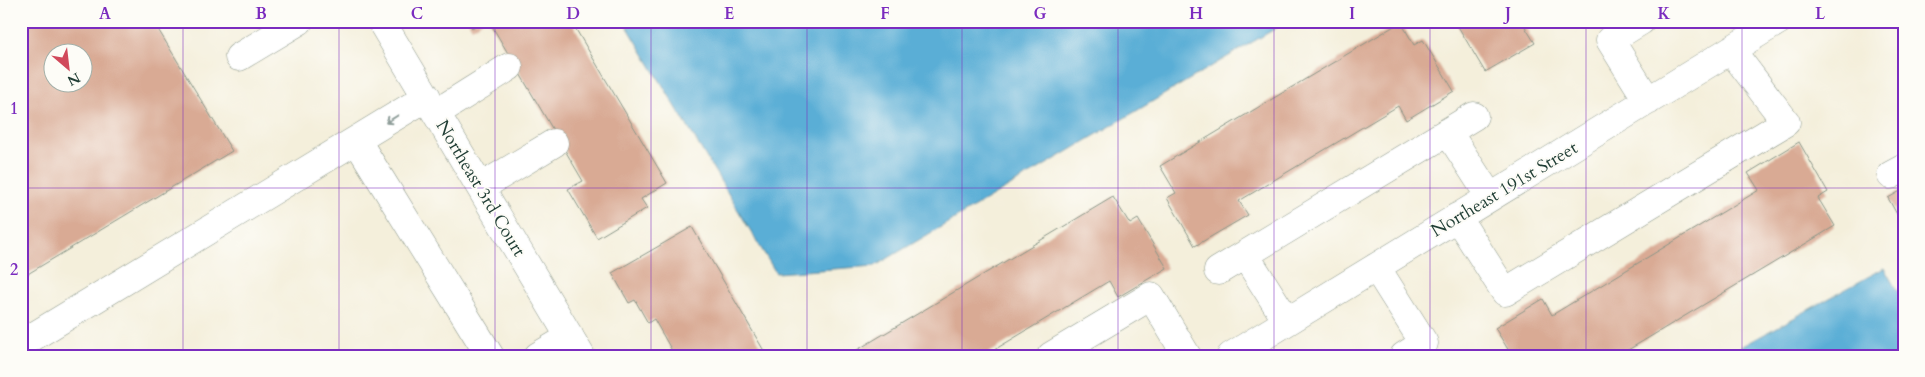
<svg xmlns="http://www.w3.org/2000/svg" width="1925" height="377" viewBox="0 0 1925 377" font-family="Cardo,serif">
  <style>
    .water { fill: #5aaed6; stroke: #3c7685 }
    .building { fill: #d9aa94; fill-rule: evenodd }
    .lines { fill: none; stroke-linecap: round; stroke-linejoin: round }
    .minor-casing { stroke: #8a9688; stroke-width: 29 }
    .minor { stroke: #fff; stroke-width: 28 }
    .oneway { stroke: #8f9e9a }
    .grid { fill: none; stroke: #7b2cbf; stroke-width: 1; stroke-opacity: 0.55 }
    .labels { text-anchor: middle; stroke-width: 4; stroke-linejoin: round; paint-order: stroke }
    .street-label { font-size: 18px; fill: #1f3d34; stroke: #fdfcf7 }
    .neatline { fill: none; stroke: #7b2cbf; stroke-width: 2 }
    .grid-label { font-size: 16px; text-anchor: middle; font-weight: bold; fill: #7b2cbf }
  </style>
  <rect width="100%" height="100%" fill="#fdfcf7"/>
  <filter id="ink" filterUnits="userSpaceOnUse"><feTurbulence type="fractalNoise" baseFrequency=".02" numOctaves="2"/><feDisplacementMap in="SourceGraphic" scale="10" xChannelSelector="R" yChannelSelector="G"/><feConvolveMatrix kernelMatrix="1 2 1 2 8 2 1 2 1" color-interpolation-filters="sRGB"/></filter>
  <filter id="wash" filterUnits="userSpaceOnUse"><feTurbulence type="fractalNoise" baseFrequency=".0096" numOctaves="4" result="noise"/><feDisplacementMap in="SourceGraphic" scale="20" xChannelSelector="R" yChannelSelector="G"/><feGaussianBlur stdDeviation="1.12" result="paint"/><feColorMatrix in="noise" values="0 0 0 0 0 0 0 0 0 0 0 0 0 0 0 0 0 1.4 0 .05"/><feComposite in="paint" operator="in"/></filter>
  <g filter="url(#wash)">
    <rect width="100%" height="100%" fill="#f4efdb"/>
    <!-- water -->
    <path class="water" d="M624 21H1288L875 266 776 273Z
      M1884 268 1904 303V356H1725Z"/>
    <g id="blocks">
      <!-- building -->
      <path class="building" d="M21 21H153L232 151 21 278ZM52 52H82V82H52Z
        M468 21H483L472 28Z
        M489 21H571L667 183 641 199 647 208 597 238 568 189 583 181Z
        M1460 21H1535L1525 27 1535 43 1485 72 1456 23Z
        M1401 22 1414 45 1423 40 1454 91 1406 120 1398 106 1239 201 1248 215 1195 246 1167 198 1176 193 1160 166Z
        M1799 142 1828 192 1818 198 1835 226 1618 356H1512L1495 328 1543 299 1552 315 1759 190 1748 173Z
        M1904 189V227L1888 198Z
        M1113 197 1130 224 1138 219 1167 268 1118 297 1109 281 984 356H847Z
        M692 227 767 356H675L654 319 648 323 635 300 629 303 612 273Z"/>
    </g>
  </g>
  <g filter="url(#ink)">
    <use href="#blocks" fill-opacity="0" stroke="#8a9688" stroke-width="1"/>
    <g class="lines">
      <defs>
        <path id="minor" d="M381 21 581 356
          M1641 21 1610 40 1648 101
          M239 57 299 21
          M436 113 509 67
          M1448 132 1490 197
          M357 141 490 356
          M1891 175 1904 168
          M481 187 554 143
          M1457 217 1505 292 1786 122 1731 50
          M1245 255 1287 321
          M1376 267 1424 343 1404 356
          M1218 271 1474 116
          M21 344 427 97
          M538 356 570 337
          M1051 356 1151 296 1187 356
          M1231 356 1778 21"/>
      </defs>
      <!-- minor casing -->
      <use href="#minor" class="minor-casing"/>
      <!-- minor -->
      <use href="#minor" class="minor"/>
    </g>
    <!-- one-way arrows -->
    <defs><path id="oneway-shaft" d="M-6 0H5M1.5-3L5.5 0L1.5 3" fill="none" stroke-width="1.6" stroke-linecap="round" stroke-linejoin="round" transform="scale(1.25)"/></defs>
    <use class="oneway" href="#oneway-shaft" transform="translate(392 119) rotate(148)"/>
  </g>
  <!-- grid -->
  <path class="grid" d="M183 21V356M339 21V356M495 21V356M651 21V356M807 21V356M962 21V356M1118 21V356M1274 21V356M1430 21V356M1586 21V356M1742 21V356M21 188H1904"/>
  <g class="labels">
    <!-- street labels -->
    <g class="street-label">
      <text transform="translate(481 188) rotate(59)" y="6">Northeast 3rd Court</text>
      <text transform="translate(1504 189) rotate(-31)" y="6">Northeast 191st Street</text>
    </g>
  </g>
  <!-- margin -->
  <rect width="1925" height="377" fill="none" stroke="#fdfcf7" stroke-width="55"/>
  <!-- north arrow -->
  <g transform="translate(68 68) rotate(152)"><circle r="24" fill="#fdfcf7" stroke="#a4b0a9"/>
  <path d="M0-4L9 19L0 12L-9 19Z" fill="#d1495b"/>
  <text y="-8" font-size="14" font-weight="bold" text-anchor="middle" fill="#1f3d34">N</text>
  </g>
  <rect x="28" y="28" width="1870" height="322" class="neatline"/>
  <g class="grid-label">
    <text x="105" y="19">A</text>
    <text x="261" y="19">B</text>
    <text x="417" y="19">C</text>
    <text x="573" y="19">D</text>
    <text x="729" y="19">E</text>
    <text x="885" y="19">F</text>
    <text x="1040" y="19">G</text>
    <text x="1196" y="19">H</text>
    <text x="1352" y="19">I</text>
    <text x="1508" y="19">J</text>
    <text x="1664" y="19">K</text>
    <text x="1820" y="19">L</text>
    <text x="14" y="114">1</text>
    <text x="14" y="275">2</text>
  </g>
</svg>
